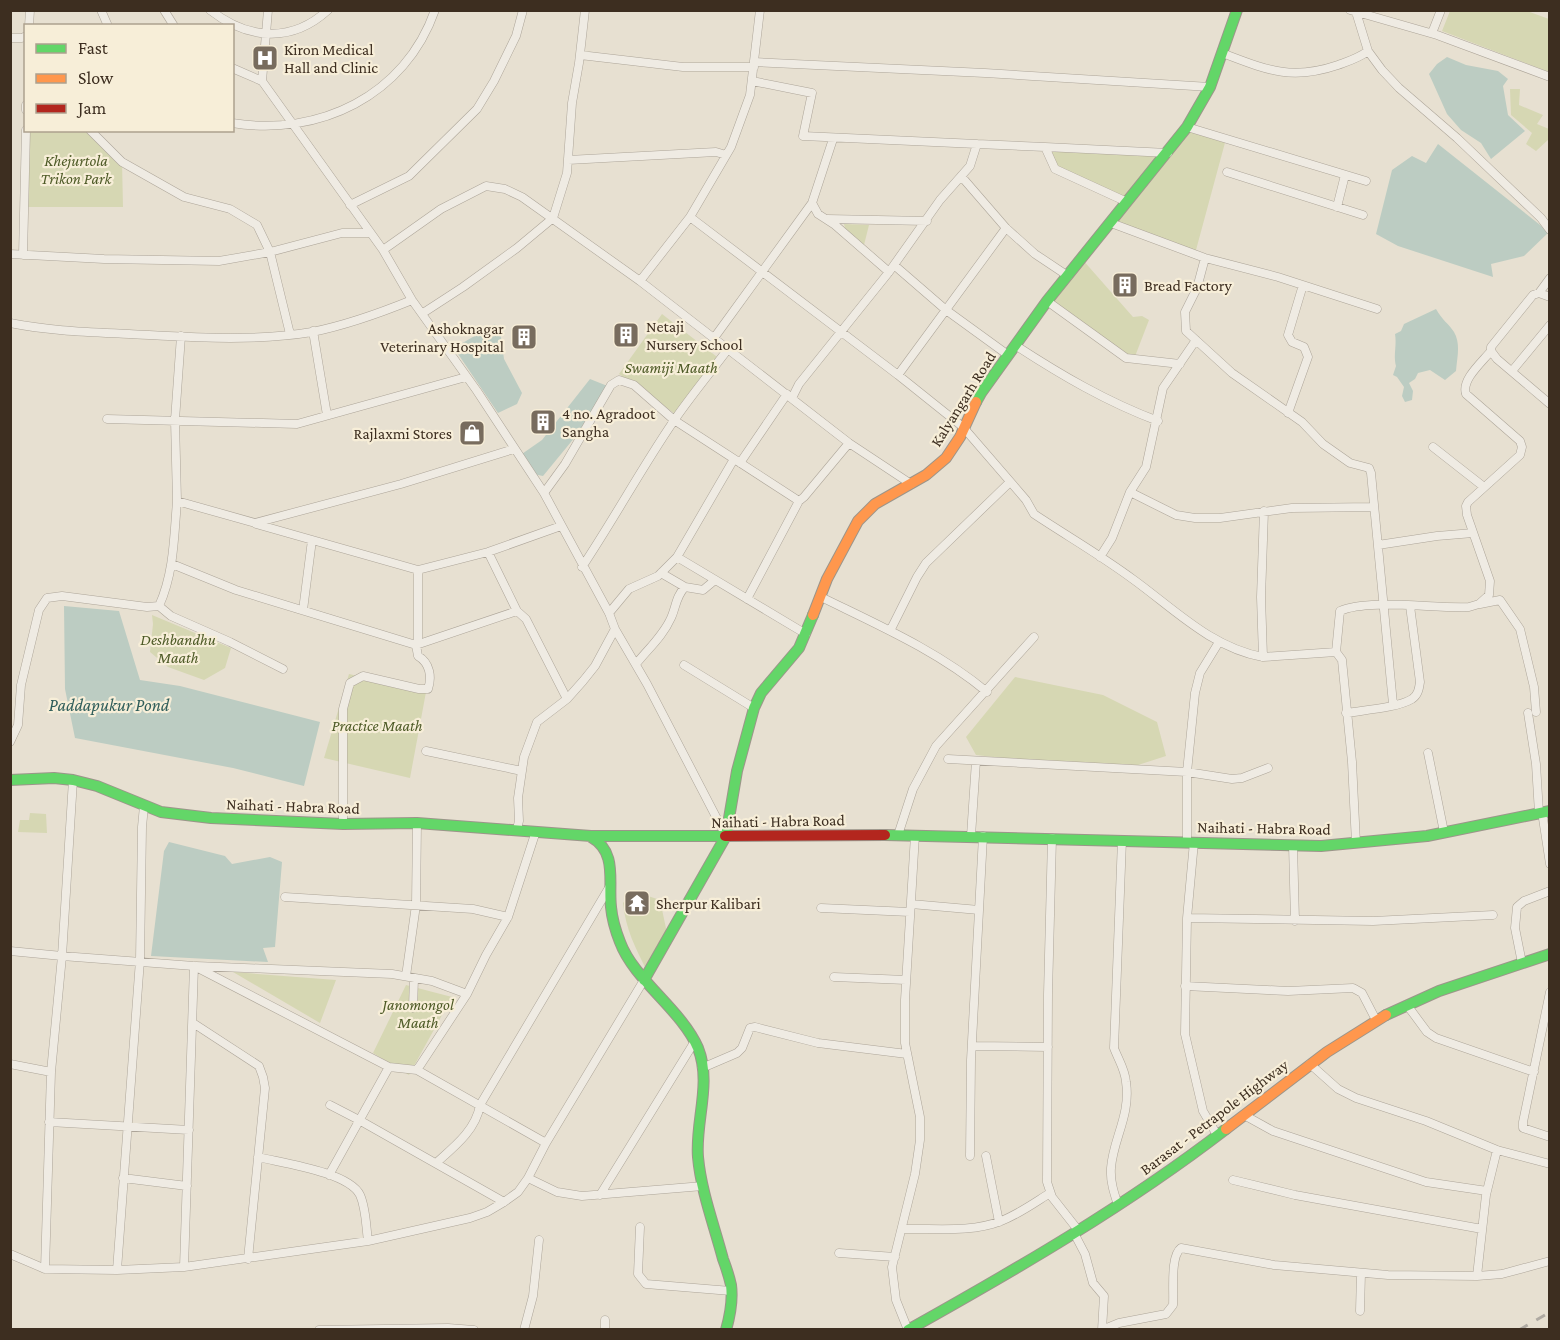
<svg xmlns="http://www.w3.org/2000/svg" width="1560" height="1340" font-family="'Crimson Pro',serif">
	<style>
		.green { fill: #d6d7b3 }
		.water { fill: #bcccc2 }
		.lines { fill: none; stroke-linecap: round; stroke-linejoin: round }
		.street-casing { stroke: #ada599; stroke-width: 9 }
		.fast-casing { stroke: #9c958a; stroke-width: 12 }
		.slow-casing { stroke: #9c958a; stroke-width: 12 }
		.jam-casing { stroke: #9c958a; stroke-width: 12 }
		.street { stroke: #efebe3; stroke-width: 8 }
		.fast { stroke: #63d668; stroke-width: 10 }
		.slow { stroke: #ff974d; stroke-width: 10 }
		.jam { stroke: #b3261e; stroke-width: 10 }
		.rail { stroke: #afaaa2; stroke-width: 3; stroke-dasharray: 10 10; stroke-linecap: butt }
		.labels { text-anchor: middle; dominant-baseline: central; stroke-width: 4.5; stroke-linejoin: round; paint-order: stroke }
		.poi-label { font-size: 16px; fill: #3d2e20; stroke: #f7eed8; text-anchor: start }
		.park-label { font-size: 16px; font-style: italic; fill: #4d5a26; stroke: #f7eed8 }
		.street-label { font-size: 16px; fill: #3d2e20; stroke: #f7eed8 }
		.water-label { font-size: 18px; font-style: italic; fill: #2f5d5a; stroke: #f7eed8 }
	</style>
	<rect width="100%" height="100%" fill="#e7e0d1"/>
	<!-- green -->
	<path class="green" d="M1450 11H1527L1549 19V72L1442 31Z
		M1510 89H1520L1519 105 1543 115 1537 124 1549 129V139L1536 151 1526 144 1532 133 1511 115Z
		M1187 127 1226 139 1196 250 1161 241 1111 223 1130 199 1057 168 1048 151 1165 156Z
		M29 131H93L122 162 123 207H28Z
		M844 224 869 225 864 245 846 232Z
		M1082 259 1133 317 1142 316 1149 320 1134 359 1074 324 1047 301Z
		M662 314 721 360 681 418 619 374Z
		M152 615 231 648 225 668 204 680 168 667 150 652 153 624Z
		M349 674 426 692 410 778 324 758Z
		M1015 677 1103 695 1157 722 1166 756 1138 765 1039 762 976 755 966 737Z
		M30 813 46 814 47 833 18 832 20 820H29Z
		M633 891 660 900 667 933 647 971C635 947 626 930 623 903Z
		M233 972 336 980 320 1023Z
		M406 985 452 997 409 1075 373 1053Z"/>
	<!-- water -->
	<path class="water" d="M1447 57 1466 65 1498 71 1508 79 1503 86 1508 115 1525 131 1491 159 1481 143 1461 130 1447 114 1429 74 1437 64Z
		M1438 144 1549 232 1524 256 1491 264 1493 277 1398 246 1376 234 1392 170 1412 156 1426 163Z
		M1436 309C1442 320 1449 324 1454 332 1461 344 1457 358 1456 371L1445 380 1430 370 1418 373 1415 379 1409 383 1413 391 1412 400 1405 402 1402 396 1404 387 1397 377 1393 375 1396 366C1393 355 1397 346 1395 334L1401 331 1404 324Z
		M495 324 501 337 504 359 522 393 517 404 498 413 454 348Z
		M590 379 610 387 580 431 543 476 528 473 519 456 542 440Z
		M64 606 119 611 140 680 180 686 320 722 304 786 233 768 75 738 65 689Z
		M169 842 225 856 232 864 270 857 282 862 275 947 263 948 268 962 151 956 164 851Z"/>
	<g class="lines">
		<defs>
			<path id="street" d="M101 10 108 26
				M164 10 174 26
				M210 10C247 39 291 44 328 10
				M760 10 750 95 731 147 690 217 640 281 849 443 911 484
				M1350 10 1437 35 1550 77
				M1356 12 1368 51 1382 70 1399 88 1457 138 1541 218 1550 230
				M29 26 30 10
				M1432 33 1441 10
				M10 38H22L26 36
				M1222 53C1267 70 1291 81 1338 65 1349 61 1359 58 1368 51
				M580 55 683 67H754
				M754 62 985 73 1210 87
				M232 68 262 81 383 250 412 300 477 391 544 493 609 613 615 629 647 684 726 836
				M262 81 268 10
				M752 81 812 93 803 136 977 144
				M26 105V110
				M232 123C319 137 405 96 435 10
				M1187 127 1366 181
				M833 139 812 203 818 214 835 225 889 272
				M568 160 716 152 726 155
				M1227 172 1363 215
				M961 176 1006 228 1035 254 1068 276
				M1127 202 1055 169 1045 147 1168 153
				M350 205 409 176 477 109 494 81 516 36 523 10
				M1337 207 1345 175
				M690 217 898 375 963 427 1026 500 1034 514C1067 536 1102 556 1134 580 1174 609 1212 648 1263 657L1336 652 1342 660 1352 762 1356 843
				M827 219 927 221
				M1111 223 1205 258 1278 277 1377 309
				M383 250 441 209 486 186 505 189 522 197 640 281
				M10 254 104 259 219 261 270 252 257 225 230 209 184 197 122 162 90 130
				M23 255 26 130
				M1205 258 1197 288 1185 312 1186 331 1232 373 1302 422 1323 444 1350 463 1369 468 1371 473 1393 704
				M894 265 946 310 1008 355
				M1539 293 1550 278
				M1550 297 1539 293 1533 295 1491 347V351L1497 359 1550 404
				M1047 301 1126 358 1180 364
				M423 313 463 287 517 248 553 218 567 173 572 103 579 63 585 10
				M10 323C50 331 89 332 129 334 189 337 252 342 312 332 347 325 380 313 412 300
				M313 331 327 415
				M290 334 270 252 342 233H370
				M181 336 175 420 177 501 255 523 401 484 514 449
				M714 338 812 203
				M1015 345C1061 375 1107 402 1158 421
				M1512 371 1550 325
				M898 375 1006 228
				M792 398 799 384 889 272 940 200 970 166 977 144 1045 147
				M1288 413 1308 357 1304 347 1292 342 1288 335 1303 285
				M107 419 297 424 466 377
				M1433 447 1484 487
				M740 463 787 394
				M1130 492 1176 515 1195 518H1220L1292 508 1374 507
				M544 493 565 464 611 385 619 380 634 385 674 420 799 501 804 497 849 443
				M256 524 418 570 488 552 561 526
				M1378 545 1437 536 1473 533
				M488 552 517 611 526 619 567 699
				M677 557 734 459
				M1100 557 1112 538 1130 492 1146 467 1163 388 1196 340
				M172 564 236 590 416 645 418 639V570
				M582 567C614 519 641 469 673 422 690 397 710 373 728 349
				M661 573 685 587
				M821 597C878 625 938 651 987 692
				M747 599 799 501
				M1480 604 1500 600 1520 629 1534 687 1536 712
				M159 606 171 616 230 642 283 669
				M303 610 312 540
				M609 613 629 589 658 576 677 557 806 634
				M890 631 917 577 926 563 1010 482
				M1336 652 1340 611C1368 598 1436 609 1469 607L1479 604 1489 595 1490 581 1467 515 1466 506 1468 502 1520 455 1522 447 1520 441 1466 394C1461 380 1482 362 1491 351
				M1263 657 1261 597 1264 511
				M636 664C648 649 663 636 671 618 676 607 676 596 685 587L703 590 715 580
				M684 665 754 708
				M1346 713C1364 710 1397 708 1412 699 1418 695 1419 689 1420 682L1410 606
				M1528 713 1536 764 1539 813
				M10 742 18 725 21 685 39 610 47 598 62 596 147 607 159 606C174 573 174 537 177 501
				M426 751 522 771
				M1428 753 1444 832
				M948 759 1187 772 1232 779 1242 778 1268 768
				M1542 812 1550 864
				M343 824V709L350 683 363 676 419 689H428C432 677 430 663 418 656L416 645 517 611
				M517 829 519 821 518 798 524 757 537 722 567 699 583 681 595 666 615 629
				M898 835 913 789 936 746 1034 637
				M971 836 976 761
				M1052 838 1048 994 1047 1182 1052 1197 1078 1230
				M1187 842V772L1195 693 1200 673 1219 642
				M1194 842 1187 918 1185 1034 1203 1111 1217 1135
				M1293 845 1295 921
				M285 897 473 909 508 917
				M911 904 979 910
				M821 908 910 912
				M1187 918 1373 921 1493 915
				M10 951 62 956 73 780
				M62 956 194 966 184 1267 117 1270 45 1269 51 1072Z
				M1522 963 1515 928 1517 907 1524 901 1550 891
				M194 966 389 1067 417 1070 546 1143
				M196 966 392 974 432 981 467 994
				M406 976 416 905 417 823
				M834 977 906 980
				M1185 986 1288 991 1353 988 1362 993 1376 1020
				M1550 992 1523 1122V1128L1550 1137
				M1407 1005 1427 1032 1436 1038 1534 1072
				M413 1008 414 978
				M193 1023 259 1066 263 1077 265 1088 248 1259
				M972 1046 1048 1047
				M10 1064 51 1072
				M1310 1064 1338 1089 1356 1098 1426 1121 1497 1150 1550 1164
				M702 1068 737 1053 742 1048 750 1028 755 1027 818 1043 907 1054
				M417 1070 467 994 486 955 508 917 536 831
				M330 1105 359 1120 504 1202
				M1244 1115 1273 1131 1426 1182 1487 1191
				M49 1122 189 1130
				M970 1156 971 1060 983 836
				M986 1156 999 1222
				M258 1157C282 1163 349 1172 360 1195 366 1208 366 1226 368 1241
				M436 1163C454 1147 476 1130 480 1105L610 886
				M329 1175 389 1067
				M123 1178 187 1186
				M528 1178 557 1192 582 1196 703 1186
				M1233 1180 1295 1195 1482 1229
				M600 1195 695 1041
				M1118 1205C1114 1193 1110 1181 1111 1168 1113 1139 1131 1115 1126 1082 1125 1069 1118 1059 1114 1048L1122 840
				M640 1227 638 1274 646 1284 731 1291
				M902 1229C934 1228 971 1233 1001 1221 1019 1214 1034 1203 1050 1193
				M1074 1233 1085 1254 1093 1283 1104 1296 1102 1330
				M839 1253 895 1257
				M10 1254 45 1269
				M184 1267 368 1241 470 1218 487 1212 504 1202 518 1192 528 1178 546 1143 644 980
				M117 1270 140 960 142 827 144 806
				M1477 1276 1486 1195 1497 1150
				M1360 1311 1361 1273
				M319 1330 448 1328 474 1330
				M524 1330 533 1296 539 1240
				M605 1330V1320
				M908 1330 896 1300 892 1267 915 1174 920 1140V1117L905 1043V1000L915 835
				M1102 1330 1119 1323 1166 1314 1173 1305C1174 1291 1170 1256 1181 1248L1274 1265 1388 1275 1477 1276 1502 1274 1550 1261"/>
			<path id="fast" d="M976 402 981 393 1047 301 1187 127 1210 87 1237 10
				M10 780 54 778 73 780 97 786 161 812 211 818 343 824 417 823 591 836H725
				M885 835 1321 846 1427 836 1550 811
				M591 837C618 852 608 882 611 907 612 918 616 932 620 942 634 980 681 1009 698 1048 712 1083 695 1122 698 1157 701 1191 714 1225 723 1259 726 1267 729 1276 731 1285 733 1300 730 1316 726 1330
				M644 980 726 836 737 771 754 708 761 693 799 648 813 615
				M1386 1015 1439 991 1550 954
				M908 1330C1017 1269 1126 1206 1226 1129"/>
			<path id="slow" d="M813 615 827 579 858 521 875 504 926 475 946 458 960 437 976 402
				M1226 1129 1327 1052 1386 1015"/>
			<path id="jam" d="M725 836 885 835"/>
		</defs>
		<!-- street casing -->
		<use href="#street" class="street-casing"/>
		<!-- fast casing -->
		<use href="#fast" class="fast-casing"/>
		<!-- slow casing -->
		<use href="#slow" class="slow-casing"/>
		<!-- jam casing -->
		<use href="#jam" class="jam-casing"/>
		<!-- street -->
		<use href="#street" class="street"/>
		<!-- fast -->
		<use href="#fast" class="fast"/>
		<!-- slow -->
		<use href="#slow" class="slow"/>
		<!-- jam -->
		<use href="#jam" class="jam"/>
		<!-- rail -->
		<path class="rail" d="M1519 1330 1550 1312"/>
	</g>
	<!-- icons -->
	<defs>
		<symbol id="hospital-square" viewBox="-11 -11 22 22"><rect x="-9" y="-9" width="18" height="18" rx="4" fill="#786c5e" stroke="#f7eed8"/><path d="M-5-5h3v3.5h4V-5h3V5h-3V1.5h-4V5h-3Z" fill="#fff"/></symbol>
		<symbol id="building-square" viewBox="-11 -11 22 22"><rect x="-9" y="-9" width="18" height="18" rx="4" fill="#786c5e" stroke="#f7eed8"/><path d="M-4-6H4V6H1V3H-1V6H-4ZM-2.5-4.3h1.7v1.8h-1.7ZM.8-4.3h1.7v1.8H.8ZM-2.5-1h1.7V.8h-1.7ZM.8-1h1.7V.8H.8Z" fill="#fff"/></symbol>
		<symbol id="shop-square" viewBox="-11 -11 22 22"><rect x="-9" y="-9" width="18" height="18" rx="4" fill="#786c5e" stroke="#f7eed8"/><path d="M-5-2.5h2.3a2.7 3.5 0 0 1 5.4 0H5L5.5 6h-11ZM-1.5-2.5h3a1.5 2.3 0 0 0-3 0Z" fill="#fff"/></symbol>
		<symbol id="temple-square" viewBox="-11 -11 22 22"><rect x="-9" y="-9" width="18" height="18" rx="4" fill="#786c5e" stroke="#f7eed8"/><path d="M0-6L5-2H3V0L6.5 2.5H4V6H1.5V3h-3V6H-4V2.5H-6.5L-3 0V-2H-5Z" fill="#fff"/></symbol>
	</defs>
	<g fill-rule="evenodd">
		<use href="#hospital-square" x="250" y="43" width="30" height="30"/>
		<use href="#building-square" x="1110" y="270" width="30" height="30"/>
		<use href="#building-square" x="611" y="320" width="30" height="30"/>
		<use href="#building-square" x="509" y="322" width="30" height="30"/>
		<use href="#building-square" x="528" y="407" width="30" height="30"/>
		<use href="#shop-square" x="457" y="418" width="30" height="30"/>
		<use href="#temple-square" x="622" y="888" width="30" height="30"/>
	</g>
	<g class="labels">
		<!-- poi labels -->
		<g class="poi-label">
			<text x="284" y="49">Kiron Medical<tspan x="284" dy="18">Hall and Clinic</tspan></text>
			<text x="1144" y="285">Bread Factory</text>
			<text x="646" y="326">Netaji<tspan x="646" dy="18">Nursery School</tspan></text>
			<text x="504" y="328" text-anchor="end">Ashoknagar<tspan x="504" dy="18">Veterinary Hospital</tspan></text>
			<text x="562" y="413">4 no. Agradoot<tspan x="562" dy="18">Sangha</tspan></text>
			<text x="452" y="433" text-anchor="end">Rajlaxmi Stores</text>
			<text x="656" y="903">Sherpur Kalibari</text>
		</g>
		<!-- park labels -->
		<g class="park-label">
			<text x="76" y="160">Khejurtola<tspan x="76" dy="18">Trikon Park</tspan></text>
			<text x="671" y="367">Swamiji Maath</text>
			<text x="178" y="639">Deshbandhu<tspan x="178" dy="18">Maath</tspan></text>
			<text x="377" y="725">Practice Maath</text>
			<text x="418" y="1004">Janomongol<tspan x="418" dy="18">Maath</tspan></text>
		</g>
		<!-- street labels -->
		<g class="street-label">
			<text transform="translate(963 399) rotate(-58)">Kalyangarh Road</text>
			<text transform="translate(293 806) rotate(2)">Naihati - Habra Road</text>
			<text transform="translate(778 821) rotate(-1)">Naihati - Habra Road</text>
			<text transform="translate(1264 828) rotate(1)">Naihati - Habra Road</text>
			<text transform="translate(1214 1117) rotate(-37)">Barasat - Petrapole Highway</text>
		</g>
		<!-- water labels -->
		<g class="water-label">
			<text x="109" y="705">Paddapukur Pond</text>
		</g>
	</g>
	<!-- border -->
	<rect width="1560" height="1340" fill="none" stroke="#3d2e20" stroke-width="24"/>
	<!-- legend -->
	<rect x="24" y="24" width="210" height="108" fill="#f7eed8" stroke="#ada18e" stroke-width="1.5"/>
	<rect x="36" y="44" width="30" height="9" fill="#63d668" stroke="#ada18e" stroke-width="1.5"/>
	<text x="78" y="54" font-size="18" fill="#3d2e20">Fast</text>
	<rect x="36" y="74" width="30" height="9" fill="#ff974d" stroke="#ada18e" stroke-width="1.5"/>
	<text x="78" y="84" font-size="18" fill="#3d2e20">Slow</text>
	<rect x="36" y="104" width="30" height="9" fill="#b3261e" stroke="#ada18e" stroke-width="1.5"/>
	<text x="78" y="114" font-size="18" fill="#3d2e20">Jam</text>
</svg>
